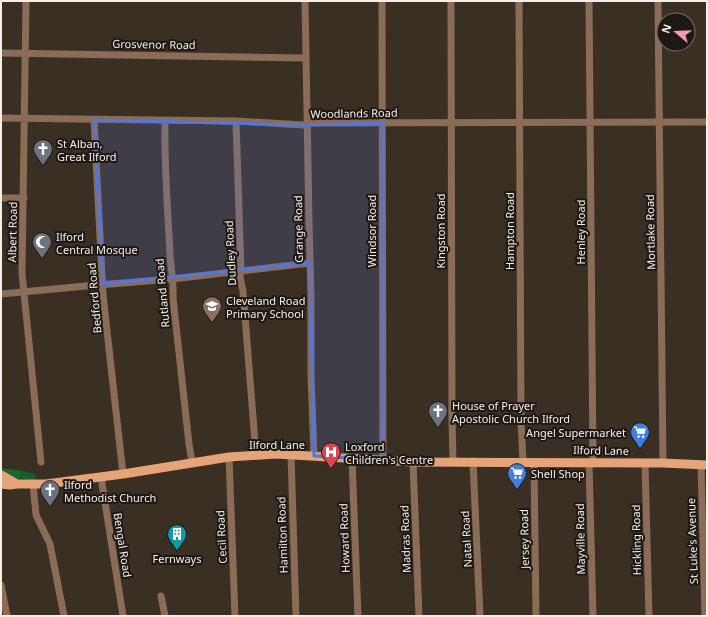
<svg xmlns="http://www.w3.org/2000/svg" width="708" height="617" font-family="'Noto Sans',sans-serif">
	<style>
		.green { fill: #185f30 }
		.forest { fill: #156833 }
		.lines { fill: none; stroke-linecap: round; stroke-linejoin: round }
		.minor { stroke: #8b6c56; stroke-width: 7 }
		.major { stroke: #e5a478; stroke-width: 9 }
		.marked { fill: #5376dc; fill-opacity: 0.2; stroke: #5376dc; stroke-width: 3; stroke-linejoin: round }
		.labels { text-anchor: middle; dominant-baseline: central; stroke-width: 4; stroke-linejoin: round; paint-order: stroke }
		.street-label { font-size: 11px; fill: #f6efe8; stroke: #1d1813 }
		.poi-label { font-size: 11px; fill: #f6efe8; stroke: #1d1813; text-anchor: start }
	</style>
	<rect width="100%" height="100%" fill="#392f23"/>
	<!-- green -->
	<path class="green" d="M22 471 35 474 36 480 20 479Z"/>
	<!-- forest -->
	<path class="forest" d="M1 468 22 471 20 479 10 476 1 471Z"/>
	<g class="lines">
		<!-- minor -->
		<path class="minor" d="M26 1 22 273 41 462
			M305 1 309 221 311 296V375L314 456
			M382 1 383 460
			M451 1 452 420 453 461
			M519 1 521 422 523 461
			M589 1 593 462
			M658 1 663 463
			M1 53 306 58
			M1 118 236 121 304 125 308 123 707 122
			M94 120 103 295 123 474
			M165 121C164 166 168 211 170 255 171 269 174 284 173 298L189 444 192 462
			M236 121 241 271 240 277 243 291 256 455
			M1 198H24
			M1 294 86 286 172 279 310 263
			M291 454 296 616
			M229 457 235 616
			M352 459 358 616
			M473 461 480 616
			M413 462 419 616
			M534 462 536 616
			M589 462 593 616
			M645 463 649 616
			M701 465 705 616
			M101 477 123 616
			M33 484 36 515 50 544 64 616
			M1 585 7 616
			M161 596 165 616"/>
		<!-- major -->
		<path class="major" d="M1 475 17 484
			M1 484 10 485 17 484H46L123 474 229 457 276 454 413 462 663 463 707 465"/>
	</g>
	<!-- marked area -->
	<path class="marked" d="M94 120 304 125 383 123V460L314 456 310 263 103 284Z"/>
	<!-- icons -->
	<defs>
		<symbol id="church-pin" viewBox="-11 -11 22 30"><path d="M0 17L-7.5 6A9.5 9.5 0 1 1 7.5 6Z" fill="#6b7280" stroke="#1d1813"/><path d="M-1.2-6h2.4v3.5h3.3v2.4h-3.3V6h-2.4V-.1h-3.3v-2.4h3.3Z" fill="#fff"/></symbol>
		<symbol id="mosque-pin" viewBox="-11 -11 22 30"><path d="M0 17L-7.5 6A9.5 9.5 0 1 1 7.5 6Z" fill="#6b7280" stroke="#1d1813"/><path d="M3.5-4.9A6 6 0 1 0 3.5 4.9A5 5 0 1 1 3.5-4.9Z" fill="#fff"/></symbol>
		<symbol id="school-pin" viewBox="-11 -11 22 30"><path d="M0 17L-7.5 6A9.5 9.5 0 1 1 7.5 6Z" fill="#8d6e63" stroke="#1d1813"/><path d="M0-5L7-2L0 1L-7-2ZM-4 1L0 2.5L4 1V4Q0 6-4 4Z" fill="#fff"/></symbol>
		<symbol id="supermarket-pin" viewBox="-11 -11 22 30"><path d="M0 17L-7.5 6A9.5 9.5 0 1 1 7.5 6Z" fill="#3f7fe0" stroke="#1d1813"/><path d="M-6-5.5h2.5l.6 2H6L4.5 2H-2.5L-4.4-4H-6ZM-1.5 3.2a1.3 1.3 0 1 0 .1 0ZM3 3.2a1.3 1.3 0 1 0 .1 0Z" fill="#fff"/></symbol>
		<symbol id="hospital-pin" viewBox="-11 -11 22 30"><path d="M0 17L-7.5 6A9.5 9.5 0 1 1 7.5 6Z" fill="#e0444e" stroke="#1d1813"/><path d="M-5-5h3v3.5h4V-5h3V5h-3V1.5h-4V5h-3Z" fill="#fff"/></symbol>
		<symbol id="building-pin" viewBox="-11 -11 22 30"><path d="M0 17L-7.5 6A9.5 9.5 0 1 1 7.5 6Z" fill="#0f9aa8" stroke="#1d1813"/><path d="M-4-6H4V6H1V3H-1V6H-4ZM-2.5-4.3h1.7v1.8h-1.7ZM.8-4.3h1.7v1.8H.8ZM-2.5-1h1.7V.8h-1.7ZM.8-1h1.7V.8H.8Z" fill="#fff"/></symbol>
	</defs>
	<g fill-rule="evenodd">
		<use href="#church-pin" x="32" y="138" width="22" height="30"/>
		<use href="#mosque-pin" x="31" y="231" width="22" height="30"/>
		<use href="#school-pin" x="201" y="295" width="22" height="30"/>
		<use href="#church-pin" x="427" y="400" width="22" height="30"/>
		<use href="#supermarket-pin" x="629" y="421" width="22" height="30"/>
		<use href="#hospital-pin" x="320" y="441" width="22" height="30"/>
		<use href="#supermarket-pin" x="506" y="462" width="22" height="30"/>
		<use href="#church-pin" x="39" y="479" width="22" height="30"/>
		<use href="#building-pin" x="166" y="523" width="22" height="30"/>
	</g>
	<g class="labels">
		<!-- street labels -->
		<g class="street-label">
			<text transform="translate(154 44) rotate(1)">Grosvenor Road</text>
			<text transform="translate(354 113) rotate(-1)">Woodlands Road</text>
			<text transform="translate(298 229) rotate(-91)">Grange Road</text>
			<text transform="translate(371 231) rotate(-90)">Windsor Road</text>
			<text transform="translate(440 231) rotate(-90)">Kingston Road</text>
			<text transform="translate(509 231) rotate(-90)">Hampton Road</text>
			<text transform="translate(12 232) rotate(-89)">Albert Road</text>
			<text transform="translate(580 232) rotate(-90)">Henley Road</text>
			<text transform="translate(650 232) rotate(-91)">Mortlake Road</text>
			<text transform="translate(230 253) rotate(-93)">Dudley Road</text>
			<text transform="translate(162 293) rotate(-95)">Rutland Road</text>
			<text transform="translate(94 298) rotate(-95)">Bedford Road</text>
			<text x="277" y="444">Ilford Lane</text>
			<text transform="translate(601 450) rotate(1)">Ilford Lane</text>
			<text transform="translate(282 535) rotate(-92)">Hamilton Road</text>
			<text transform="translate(221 537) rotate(-93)">Cecil Road</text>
			<text transform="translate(344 538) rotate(-92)">Howard Road</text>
			<text transform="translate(405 539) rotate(-92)">Madras Road</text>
			<text transform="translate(466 539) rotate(-93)">Natal Road</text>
			<text transform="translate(524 539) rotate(-91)">Jersey Road</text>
			<text transform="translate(580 539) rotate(-91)">Mayville Road</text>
			<text transform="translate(636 540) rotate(-91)">Hickling Road</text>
			<text transform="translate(692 541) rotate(-92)">St Luke's Avenue</text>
			<text transform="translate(123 545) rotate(81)">Bengal Road</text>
		</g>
		<!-- poi labels -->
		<g class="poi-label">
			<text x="57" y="143">St Alban,<tspan x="57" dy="13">Great Ilford</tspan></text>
			<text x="56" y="236">Ilford<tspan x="56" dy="13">Central Mosque</tspan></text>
			<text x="226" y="300">Cleveland Road<tspan x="226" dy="13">Primary School</tspan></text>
			<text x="452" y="405">House of Prayer<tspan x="452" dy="13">Apostolic Church Ilford</tspan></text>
			<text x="626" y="432" text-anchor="end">Angel Supermarket</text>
			<text x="345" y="446">Loxford<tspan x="345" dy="13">Children's Centre</tspan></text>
			<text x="531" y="473">Shell Shop</text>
			<text x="64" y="484">Ilford<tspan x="64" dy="13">Methodist Church</tspan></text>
			<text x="177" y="558" text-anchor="middle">Fernways</text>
		</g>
	</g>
	<!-- border -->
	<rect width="708" height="617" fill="none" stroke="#f6efe8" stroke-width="4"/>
	<!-- north arrow -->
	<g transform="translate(676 32) rotate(289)"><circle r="19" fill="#1d1813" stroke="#746e68"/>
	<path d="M0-3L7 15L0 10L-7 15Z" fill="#f09ab7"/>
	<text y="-6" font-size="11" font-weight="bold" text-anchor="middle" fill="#f6efe8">N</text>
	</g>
</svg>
